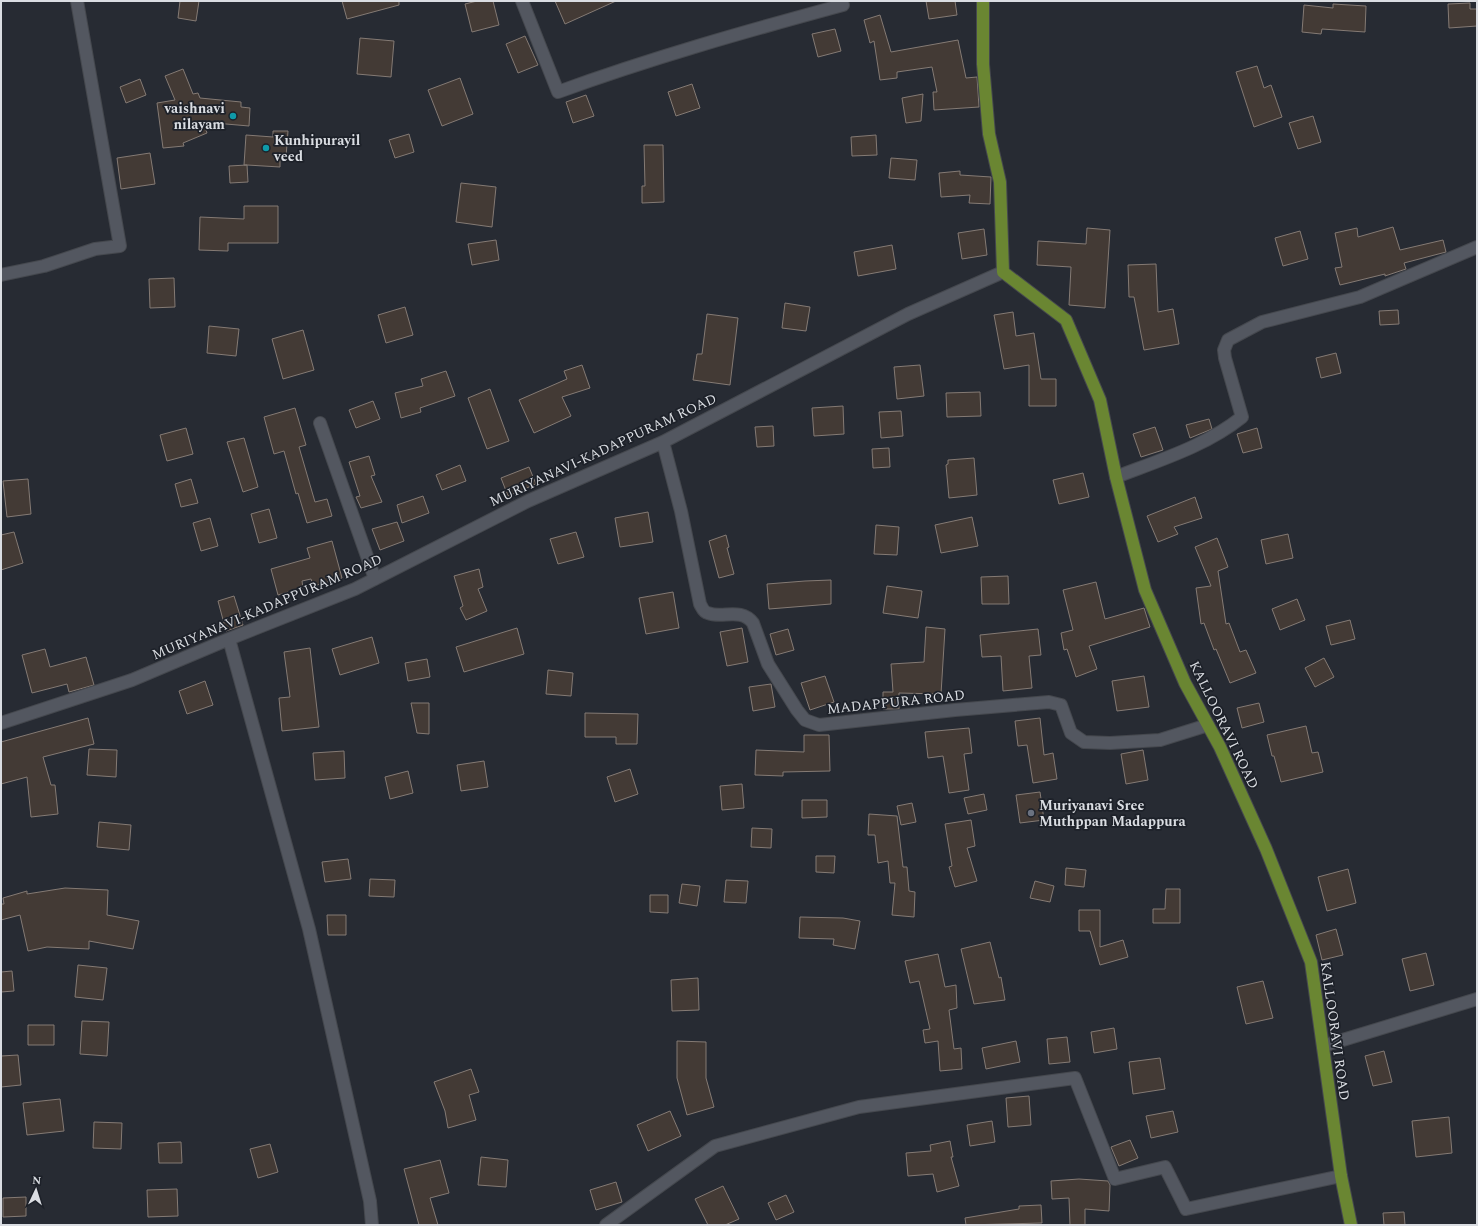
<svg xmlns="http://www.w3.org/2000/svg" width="1478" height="1226" font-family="Spectral,serif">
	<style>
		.building { fill: #433a35; stroke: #847a74 }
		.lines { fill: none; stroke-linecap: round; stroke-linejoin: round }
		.minor-casing { stroke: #45484e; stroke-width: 14 }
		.major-casing { stroke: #45484e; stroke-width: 14 }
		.minor { stroke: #535760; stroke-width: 12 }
		.major { stroke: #6a8632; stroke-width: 12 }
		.culture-dot { fill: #0f9aa8; stroke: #1d2129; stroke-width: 1.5 }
		.worship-dot { fill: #6b7280; stroke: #1d2129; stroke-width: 1.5 }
		.labels { text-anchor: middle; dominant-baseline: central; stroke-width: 3.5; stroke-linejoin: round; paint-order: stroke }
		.poi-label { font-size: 14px; font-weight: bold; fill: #dadde2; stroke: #1d2129; text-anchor: start }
		.street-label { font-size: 14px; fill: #dadde2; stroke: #1d2129 }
	</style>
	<rect width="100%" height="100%" fill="#272b33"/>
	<!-- building -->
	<path class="building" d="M180 1H199L196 21 178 18Z
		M342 1H399V5L347 19Z
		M477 1H493L499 25 472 32 465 4Z
		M555 1H616L565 24Z
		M926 1H955L957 15 929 19Z
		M1470 3V9H1477V26L1449 28 1448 4Z
		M1333 4 1366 6 1365 32 1322 29 1321 34 1302 32 1304 5 1333 8Z
		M880 15 891 52 958 40 966 78 977 77 979 107 934 110 933 92H937L932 67 897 72V78L880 80 874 41 870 43 864 20Z
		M835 29 841 51 818 57 812 34Z
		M525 36 538 65 518 73 506 44Z
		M360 38 394 41 391 77 357 74Z
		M1257 66 1264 88 1271 85 1282 117 1254 127 1236 72Z
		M183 69 193 94 198 93 200 98 241 102V107L250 108 249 126 203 122 207 133 183 143 184 146 163 148 157 103 175 100 165 76Z
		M460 78 473 114 442 126 428 90Z
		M140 79 146 95 126 103 120 87Z
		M692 84 700 108 676 116 668 92Z
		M923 94 921 121 906 123 902 98Z
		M586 95 594 116 573 123 566 102Z
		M1313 116 1321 142 1298 149 1289 123Z
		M273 131H288L286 157 280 156V167L247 165 248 182 230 183 229 166 247 165H244L246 135 273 137Z
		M409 134 414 152 395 158 389 140Z
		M876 135 877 155 852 156 851 137Z
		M644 145H663L664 202 642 203V186H645Z
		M150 153 155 184 121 189 117 158Z
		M891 158 917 160 915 180 889 178Z
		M960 171V175L991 177 990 204 969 203 970 195 941 197 939 173Z
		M461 183 496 187 492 227 456 222Z
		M244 206H278V243H228V251L199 250 200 217 244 219Z
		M1393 227 1400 250 1443 240 1446 252 1404 263 1406 269 1385 276V274L1340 285 1335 268 1342 267 1335 233 1357 228 1358 237Z
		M1087 228 1110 230 1105 308 1069 305 1071 267 1037 265 1038 241 1086 244Z
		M984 229 987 255 962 259 958 233Z
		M1300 231 1308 259 1283 266 1275 238Z
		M496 240 499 260 472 265 468 244Z
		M892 245 896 269 858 276 854 252Z
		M1156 264 1158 312 1173 309 1179 344 1144 350 1134 297H1129L1128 265Z
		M174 278 175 307 150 308 149 279Z
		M785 303 810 307 806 331 782 328Z
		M405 307 413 335 386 343 378 315Z
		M1398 310 1399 324 1380 325 1379 311Z
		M1013 312 1016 336 1034 333 1041 379H1056V406H1029V365L1004 369 994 315Z
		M707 314 738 318 730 385 693 380 697 354H702Z
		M209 326 239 329 236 356 207 353Z
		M303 330 314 370 283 379 272 339Z
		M1336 353 1341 373 1321 378 1316 358Z
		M582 365 590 388 562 397 571 416 534 433 519 400 567 379 564 371Z
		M920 365 924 396 897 399 894 367Z
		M446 371 455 396 420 408 421 412 401 418 395 393 423 386 421 379Z
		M490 389 509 441 487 449 468 398Z
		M980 392 981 416 947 417 946 393Z
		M373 401 380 419 356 428 349 410Z
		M843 406 844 434 814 436 812 408Z
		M295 408 306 445 299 447 315 502 327 499 332 516 307 523 298 493 296 494 284 451 274 454 264 417Z
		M901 411 903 436 881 438 879 412Z
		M1209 419 1212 429 1190 438 1186 425Z
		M773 426 774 446 757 447 755 427Z
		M1155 427 1163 450 1141 457 1133 434Z
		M186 428 193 454 167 461 160 435Z
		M1257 428 1262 448 1243 453 1237 434Z
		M244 438 258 487 243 492 227 442Z
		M889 448 890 467 873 468 872 449Z
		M369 456 375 475 371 476 382 502 361 508 356 497 360 496 349 462Z
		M974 458 977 495 949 498 946 465 948 464V460Z
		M460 465 466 481 442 490 436 475Z
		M529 467 536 484 508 496 501 478Z
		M1083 473 1089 497 1059 504 1053 480Z
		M28 479 31 514 7 517 3 481Z
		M191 479 198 503 181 507 175 484Z
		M423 496 429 513 402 523 397 505Z
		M1195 497 1202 518 1174 527 1178 534 1158 542 1147 516Z
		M269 509 277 538 259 543 251 514Z
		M648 512 653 542 620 547 615 518Z
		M972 517 978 546 941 553 935 525Z
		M210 518 218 546 201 551 193 523Z
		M397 522 404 541 380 550 372 529Z
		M876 525 899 527 897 555 874 554Z
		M14 532 23 563 1 570V535Z
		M576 532 584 557 558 564 550 539Z
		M1288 534 1293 558 1266 564 1261 540Z
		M726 535 729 547 727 548 734 574 719 578 709 541Z
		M1217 538 1228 567 1218 571 1226 624 1229 623 1240 652 1246 650 1256 673 1230 683 1216 649 1214 650 1204 623 1201 624 1196 588 1211 586 1195 547Z
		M332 541 342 578 317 585H313L311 579 302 581 303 588 278 595 271 569 310 558 307 548Z
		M479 569 483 587 478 589 487 611 466 620 460 608 463 606 454 576Z
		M1008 576 1009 604H982L981 577Z
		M831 580V604L769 609 767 584 805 581Z
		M1096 582 1105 619 1144 608 1150 627 1089 646 1097 669 1076 677 1067 649 1064 650 1061 633 1073 630 1063 590Z
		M887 586 922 591 918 618 883 613Z
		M673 592 679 628 646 634 639 598Z
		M234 596 243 625 226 631 218 601Z
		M1297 599 1305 620 1280 630 1272 609Z
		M1350 620 1355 639 1331 645 1326 626Z
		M926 627 945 629 941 694 899 693V709H883V692H893L891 664 924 662Z
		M517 628 524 654 464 672 456 647Z
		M742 628 748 662 727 666 720 632Z
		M788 629 794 650 776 655 770 634Z
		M1038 629 1041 655 1029 656 1032 688 1003 691 1001 656 982 657 980 635Z
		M372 637 379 663 340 675 332 649Z
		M310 648 319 727 282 731 279 698 290 697 284 652Z
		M45 649 50 667 86 657 94 685 69 692 67 684 32 693 22 655Z
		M1324 658 1334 677 1315 687 1305 668Z
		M427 659 430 677 408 681 405 663Z
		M548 670 573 673 571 696 546 694Z
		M825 676 834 702 810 710 801 683Z
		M1144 676 1149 707 1117 711 1112 681Z
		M205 681 213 705 187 714 179 691Z
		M771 684 775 707 753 711 749 687Z
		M411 703H429V734L417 733Z
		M1259 703 1264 722 1242 728 1237 708Z
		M585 713 638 714 637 744H616V737H585Z
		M88 718 94 744 43 757 51 785H55L58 814 31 817 27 777 1 784V742Z
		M1040 718 1044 755 1053 753 1057 779 1033 783 1027 745 1018 746 1015 721Z
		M1306 726 1312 753 1318 752 1323 772 1281 782 1274 756H1272L1267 735Z
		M969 728 972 753 964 754 969 790 949 793 943 756 928 758 925 732Z
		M804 735H829L830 771 783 772V776L755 775 756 750 804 752Z
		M89 749 117 750 116 777 87 775Z
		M1143 750 1148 780 1126 784 1121 754Z
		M344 751 345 778 315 780 313 753Z
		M484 761 488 787 461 791 457 765Z
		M630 769 638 794 615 802 607 777Z
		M408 771 413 793 390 799 385 777Z
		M742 784 744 808 722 810 720 786Z
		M1040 792 1044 820 1020 823 1016 795Z
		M984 794 987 810 968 814 964 798Z
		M802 800H827V817L802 818Z
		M912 803 916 822 901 825 897 806Z
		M869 814 897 816 903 867H907L909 891 915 892 914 917 892 915 895 883H890L888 861 878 863 875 835H868Z
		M971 820 975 846 967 848 977 881 955 887 949 867 952 866 945 824Z
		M99 822 131 825 129 850 97 847Z
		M752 828 772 829 771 848 751 847Z
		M816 856H835L834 873 816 872Z
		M348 859 351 879 325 882 322 862Z
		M1066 868 1086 870 1084 887 1065 885Z
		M1348 869 1356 903 1327 911 1318 877Z
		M370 879 395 880 394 897 369 896Z
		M726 880 748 881 746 903 724 902Z
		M1035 881 1054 886 1050 902 1030 898Z
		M682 884 700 886 697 906 679 903Z
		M65 888 108 890 107 915 139 921 133 949 89 941V949L47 947 28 951 20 915 1 920V904H4L3 898 27 891V894Z
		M1166 889H1180V923H1153V909H1165Z
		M650 895H668V913L650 912Z
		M1079 910H1100V947L1123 940 1128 957 1100 965 1090 931H1079Z
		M327 915H346V935H328Z
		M800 917 843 918 860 921 855 949 833 945 834 939 799 938Z
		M1336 929 1343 955 1322 960 1316 935Z
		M990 942 999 978 1001 977 1005 1000 974 1004 961 949Z
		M1426 953 1434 985 1410 991 1402 959Z
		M938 954 945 987 956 985 957 1008 949 1010 954 1049 961 1048 962 1069 940 1071 938 1041 925 1043 923 1030 930 1029 919 981 910 983 905 961Z
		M78 965 107 968 103 1000 75 997Z
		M12 971 14 991 1 992V972Z
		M698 978 699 1010 672 1011 671 980Z
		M1263 981 1273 1018 1246 1024 1237 987Z
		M82 1021 109 1022 107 1056 80 1054Z
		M28 1025H54V1045H28Z
		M1114 1028 1117 1049 1094 1053 1091 1032Z
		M1067 1037 1070 1062 1049 1064 1047 1039Z
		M677 1041 706 1042V1078L714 1107 687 1115 677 1078Z
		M1016 1041 1020 1062 986 1069 982 1048Z
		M1384 1051 1392 1082 1373 1086 1365 1056Z
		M18 1055 21 1085 1 1087V1056Z
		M1160 1058 1165 1089 1133 1094 1129 1062Z
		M471 1069 479 1092 469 1095 476 1120 448 1128 445 1111 434 1082Z
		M1029 1096 1031 1125 1008 1127 1006 1098Z
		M60 1099 64 1131 27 1135 23 1103Z
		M670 1111 681 1136 648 1151 637 1125Z
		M1173 1111 1178 1132 1151 1138 1146 1116Z
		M1449 1117 1452 1153 1416 1157 1412 1121Z
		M992 1121 995 1142 970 1146 967 1125Z
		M94 1122 122 1123 121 1149 93 1148Z
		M1130 1140 1138 1158 1119 1166 1111 1147Z
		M950 1141 953 1157H951L959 1186 937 1192 933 1174 908 1176 906 1153 931 1151 930 1145Z
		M181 1142 182 1163H159L158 1143Z
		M270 1144 278 1172 258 1178 250 1149Z
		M481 1157 508 1160 506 1187 478 1185Z
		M440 1160 449 1193 430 1198 438 1225H419L404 1169Z
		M1079 1179 1108 1181 1110 1185 1109 1211 1085 1209V1225H1070L1069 1198 1052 1199 1051 1181Z
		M616 1182 622 1202 596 1210 590 1190Z
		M723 1186 739 1219 725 1225H708L695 1199Z
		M177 1189 178 1216 148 1217 147 1190Z
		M786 1195 794 1212 776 1220 768 1203Z
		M26 1197V1216L3 1217V1198Z
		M1041 1205 1042 1223 966 1225 965 1218 1019 1209V1206Z
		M1404 1212 1405 1225H1384L1383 1213Z"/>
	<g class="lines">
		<defs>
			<path id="minor" d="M522 1 558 92C651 58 747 31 843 5
				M1 275 44 266 95 249 120 246 77 1
				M320 423 375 579
				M663 442 681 511 700 604C702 607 703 612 708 613 722 619 741 607 753 623L768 664 797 710 805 720 819 725 955 710 1049 702 1061 705 1071 733 1084 742 1110 743 1160 740 1208 725
				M1116 477C1160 460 1206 446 1242 417L1225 358 1224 350 1228 340 1262 322 1360 297 1477 247
				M229 639 309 929 370 1201 372 1225
				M1 723 132 680 229 639 355 589 528 501 663 442 908 314 1003 272
				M1323 1046 1477 999
				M606 1225 715 1146 859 1107 1075 1078 1115 1179 1165 1167 1186 1209 1341 1176"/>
			<path id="major" d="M983 1V64L989 134 1000 182 1003 272 1066 320 1100 400 1116 477 1145 590 1185 683 1220 747 1266 849 1311 962 1341 1176 1351 1225"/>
		</defs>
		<!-- minor casing -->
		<use href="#minor" class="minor-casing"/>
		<!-- major casing -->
		<use href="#major" class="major-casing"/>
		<!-- minor -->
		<use href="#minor" class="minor"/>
		<!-- major -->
		<use href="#major" class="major"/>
	</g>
	<!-- markers -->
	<g class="culture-dot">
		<circle cx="233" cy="116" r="4"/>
		<circle cx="266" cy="148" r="4"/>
	</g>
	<circle class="worship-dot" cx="1031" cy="813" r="4"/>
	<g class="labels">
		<!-- poi labels -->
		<g class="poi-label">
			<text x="225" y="108" text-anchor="end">vaishnavi<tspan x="225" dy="16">nilayam</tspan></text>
			<text x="274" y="140">Kunhipurayil<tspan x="274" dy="16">veed</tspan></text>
			<text x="1039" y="805">Muriyanavi Sree<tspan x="1039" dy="16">Muthppan Madappura</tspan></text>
		</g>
		<!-- street labels -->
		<g class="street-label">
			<text transform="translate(603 450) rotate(-25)">MURIYANAVI-KADAPPURAM ROAD</text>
			<text transform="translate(267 607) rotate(-23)">MURIYANAVI-KADAPPURAM ROAD</text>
			<text transform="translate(896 702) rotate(-6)">MADAPPURA ROAD</text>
			<text transform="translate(1224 725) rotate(64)">KALLOORAVI ROAD</text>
			<text transform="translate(1335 1031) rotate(82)">KALLOORAVI ROAD</text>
		</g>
	</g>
	<!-- border -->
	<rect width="1478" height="1226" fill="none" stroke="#dadde2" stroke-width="4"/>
	<!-- north arrow -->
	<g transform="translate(36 1190) rotate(4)" stroke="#1d2129" stroke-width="3" paint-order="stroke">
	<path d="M0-3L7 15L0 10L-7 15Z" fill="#dadde2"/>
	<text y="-6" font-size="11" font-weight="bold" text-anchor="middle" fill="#dadde2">N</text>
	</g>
</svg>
